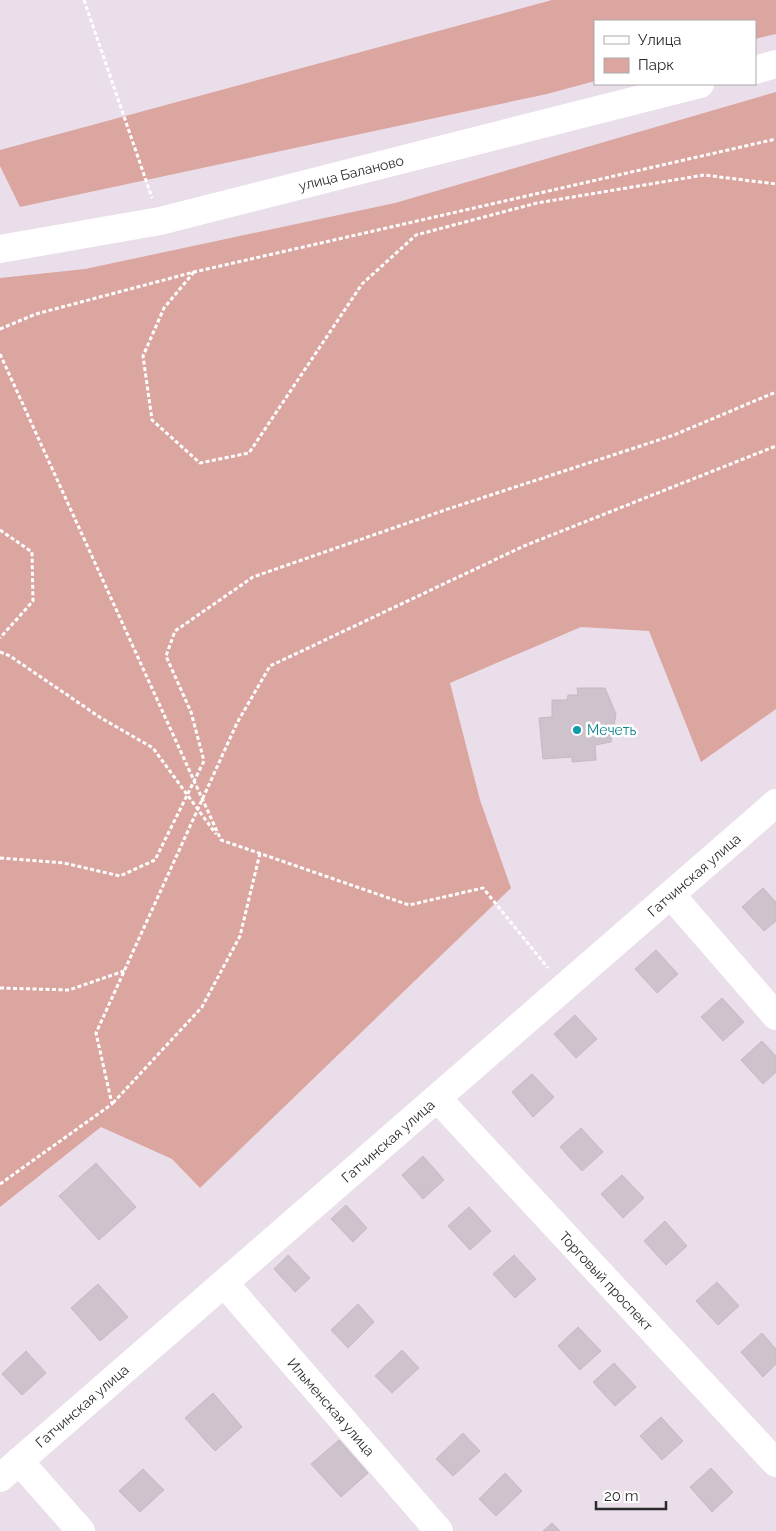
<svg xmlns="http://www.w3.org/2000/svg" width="776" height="1531" font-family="Raleway,sans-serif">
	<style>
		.green { fill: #dca6a0 }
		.building { fill: #cec3cd; stroke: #c6b8c5 }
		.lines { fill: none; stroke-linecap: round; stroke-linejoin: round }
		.path { stroke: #fff; stroke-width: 3; stroke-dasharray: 4 2.5; stroke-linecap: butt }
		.minor { stroke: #fff; stroke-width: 28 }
		.culture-dot { fill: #0f9aa8; stroke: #fff; stroke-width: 2 }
		.labels { text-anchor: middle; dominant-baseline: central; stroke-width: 5; stroke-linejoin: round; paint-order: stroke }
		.street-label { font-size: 14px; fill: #2b2b2b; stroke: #fff }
		.culture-label { font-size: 14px; fill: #0d838f; stroke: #fff; text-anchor: start }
	</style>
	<rect width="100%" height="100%" fill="#ebdeeb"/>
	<!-- green -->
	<path class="green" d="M552 0H776V34L755 39V21H595V81L547 94 20 207 0 166V150Z
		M776 92V709L701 762 649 631 581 627 450 683 480 800 511 888 200 1188 172 1159 101 1127 0 1207V278L85 269 395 203Z"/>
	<!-- building -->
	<path class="building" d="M577 688H605L616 714 611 742 595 745 596 760 572 762V757L543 759 539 718 552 717V700H567L568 695H578Z
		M763 888 776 902V921L764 931 742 907Z
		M656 950 678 974 657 993 635 969Z
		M722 998 744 1022 723 1041 701 1017Z
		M575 1015 597 1039 576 1058 554 1034Z
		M762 1041 776 1056V1072L763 1084 741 1060Z
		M532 1074 554 1097 533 1117 512 1092Z
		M581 1128 603 1152 582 1171 560 1147Z
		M423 1156 444 1180 423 1199 402 1175Z
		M96 1163 136 1207 99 1240 59 1196Z
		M622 1175 644 1198 623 1218 601 1194Z
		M346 1205 367 1228 353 1242 331 1219Z
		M469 1207 491 1231 470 1250 448 1226Z
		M665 1221 687 1246 666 1265 644 1241Z
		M288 1255 310 1278 295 1292 274 1269Z
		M514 1255 536 1279 515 1298 493 1274Z
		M717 1282 739 1306 718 1325 696 1301Z
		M98 1284 128 1317 100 1341 71 1308Z
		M358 1304 374 1322 348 1348 331 1330Z
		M578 1327 601 1351 580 1370 558 1346Z
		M762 1333 776 1349V1364L763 1377 741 1352Z
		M402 1350 419 1368 392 1393 375 1376Z
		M26 1351 46 1373 22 1395 2 1374Z
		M614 1363 636 1387 615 1406 593 1382Z
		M213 1393 242 1427 215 1451 185 1418Z
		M661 1417 683 1441 662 1460 640 1436Z
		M463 1433 480 1451 453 1476 436 1459Z
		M339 1440 368 1473 341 1497 311 1464Z
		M711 1468 733 1492 712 1512 690 1487Z
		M143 1469 164 1490 140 1512 119 1491Z
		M505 1473 522 1491 496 1516 479 1499Z
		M552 1523 560 1531H543Z"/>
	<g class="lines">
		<!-- path -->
		<path class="path" d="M84 0 152 198
			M194 272 164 308 143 356 152 420 200 463 249 453 362 284 416 235 537 203 704 175 776 184
			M0 329 36 314 194 272 776 139
			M0 354 221 840 409 905 483 888 548 968
			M0 530 32 552 33 601 0 638
			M0 652 10 656 101 718 153 748 216 834
			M0 858 64 863 120 876 155 860 204 761 191 712 166 656 175 631 253 577 445 510 674 435 776 392
			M0 988 69 990 124 971
			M113 1103 202 1007 240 936 260 853
			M0 1184 112 1104 96 1033 237 723 270 666 524 546 776 446"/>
		<!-- minor -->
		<path class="minor" d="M755 70 776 64
			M0 249 160 221 700 84
			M671 895 776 1016
			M437 1098 776 1463
			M224 1283 439 1531
			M19 1461 81 1531
			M0 1478 776 803"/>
	</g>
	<!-- markers -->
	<circle class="culture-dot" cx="577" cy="730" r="5"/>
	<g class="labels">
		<!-- street labels -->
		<g class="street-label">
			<text transform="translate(351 173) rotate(-14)">улица Баланово</text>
			<text transform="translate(694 875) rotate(-41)">Гатчинская улица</text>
			<text transform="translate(388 1141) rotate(-41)">Гатчинская улица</text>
			<text transform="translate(606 1281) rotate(47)">Торговый проспект</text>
			<text transform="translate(82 1406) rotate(-41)">Гатчинская улица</text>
			<text transform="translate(331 1407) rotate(49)">Ильменская улица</text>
		</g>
		<!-- culture labels -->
		<g class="culture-label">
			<text x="587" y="730">Мечеть</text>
		</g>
	</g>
	<!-- legend -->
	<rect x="594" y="20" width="162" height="65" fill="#ffffff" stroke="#aaaaaa"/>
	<rect x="604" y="36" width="25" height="8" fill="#ffffff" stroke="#aaaaaa"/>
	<text x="638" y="45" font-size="15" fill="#2b2b2b">Улица</text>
	<rect x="604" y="58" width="25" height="15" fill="#dca6a0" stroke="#aaaaaa"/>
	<text x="638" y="70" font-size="15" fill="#2b2b2b">Парк</text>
	<!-- scale -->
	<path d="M596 1501v8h70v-8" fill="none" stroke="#2b2b2b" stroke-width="2.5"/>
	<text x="604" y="1501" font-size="15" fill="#2b2b2b" stroke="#ffffff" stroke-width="4" paint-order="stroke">20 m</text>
</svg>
